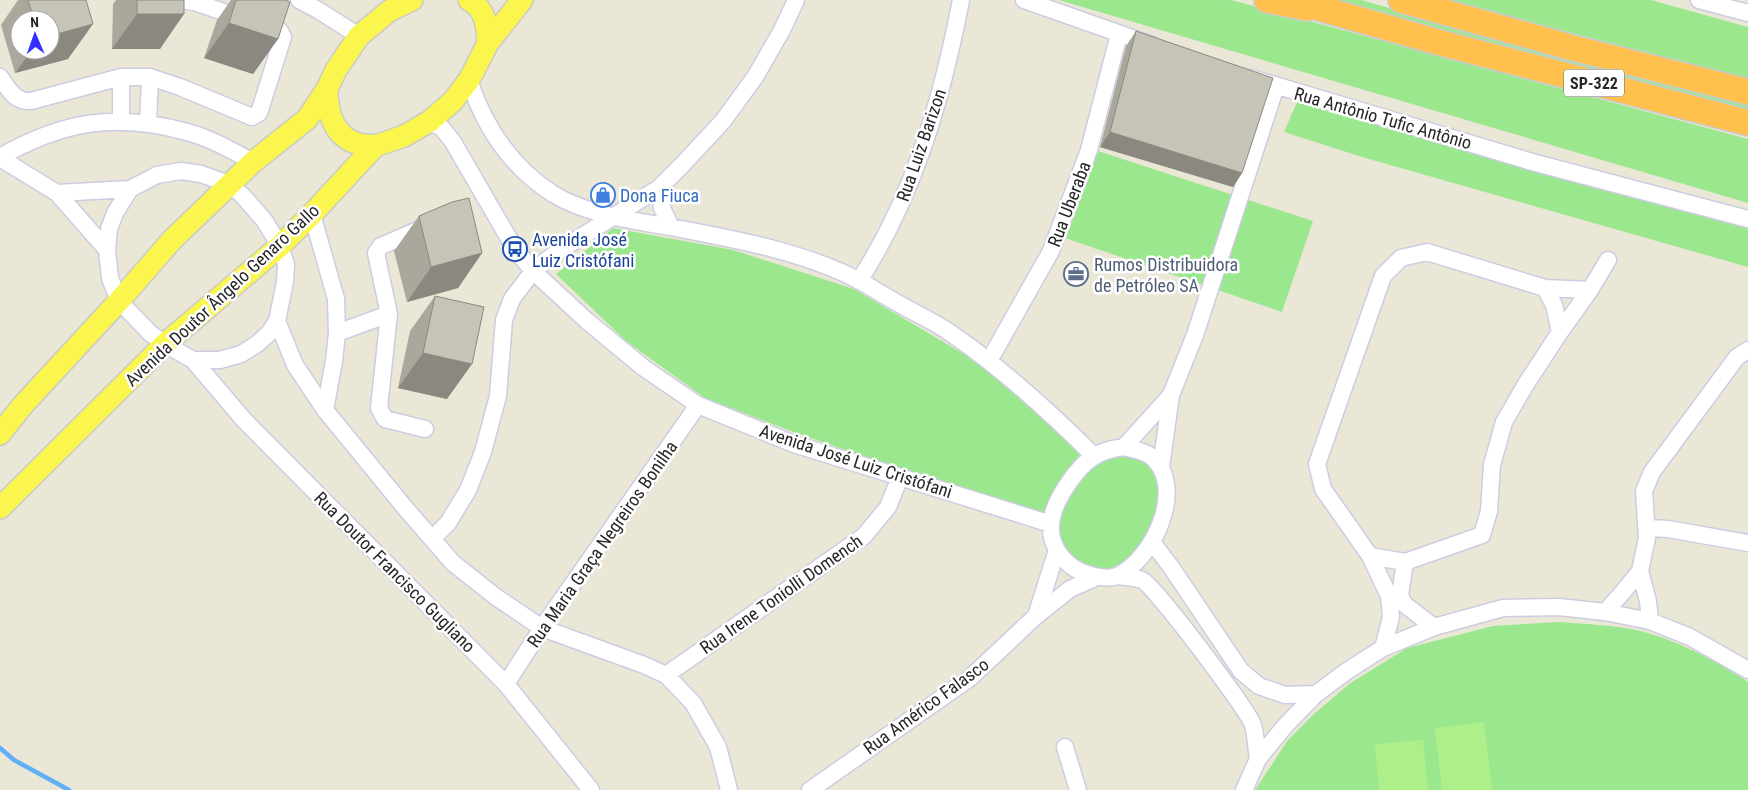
<svg xmlns="http://www.w3.org/2000/svg" width="1748" height="790" font-family="'Roboto Condensed',sans-serif">
	<style>
		.green { fill: #9ae78e }
		.pitch { fill: #aeef89 }
		.lines { fill: none; stroke-linecap: round; stroke-linejoin: round }
		.stream { stroke: #60aff7; stroke-width: 4.5 }
		.minor-casing { stroke: #cdcce2; stroke-width: 19 }
		.major-casing { stroke: #cbcbcb; stroke-width: 24 }
		.highway-casing { stroke: #cbcbcb; stroke-width: 28 }
		.minor { stroke: #fff; stroke-width: 16 }
		.major { stroke: #faf64d; stroke-width: 21 }
		.highway { stroke: #ffc04e; stroke-width: 25 }
		.wall { fill: #aaa89d; fill-rule: evenodd }
		.shaded-wall { fill: #8b8880 }
		.building { fill: #c6c3b7; stroke: #8b8880 }
		.labels { text-anchor: middle; dominant-baseline: central; stroke-width: 5; stroke-linejoin: round; paint-order: stroke }
		.shield { fill: #fff; stroke: #686868; stroke-width: 1 }
		.shield-label { font-size: 16px; font-weight: bold; fill: #272727 }
		.street-label { font-size: 18px; fill: #272727; stroke: #fff }
		.shop-label { font-size: 18px; fill: #366cbe; stroke: #fff; text-anchor: start }
		.transit-label { font-size: 18px; fill: #164399; stroke: #fff; text-anchor: start }
		.service-label { font-size: 18px; fill: #4e5e75; stroke: #fff; text-anchor: start }
	</style>
	<rect width="100%" height="100%" fill="#ebe7d7"/>
	<!-- green -->
	<path class="green" d="M1059 0H1231L1748 139V203Z
		M1319 0H1361L1469 31 1748 105V115Z
		M1444 0H1651L1748 27V79Z
		M1297 102 1550 175 1748 228V267L1362 157 1284 132Z
		M1098 151 1313 221 1282 312 1065 238Z
		M613 228 733 250 854 289 984 366 1080 454 1058 484 1046 514 891 466 788 430 705 398 626 341 556 274Z
		M1126 453 1150 460 1164 485 1147 543 1115 572 1073 564 1059 547 1056 525 1071 486 1095 459Z
		M1559 622C1585 624 1612 625 1636 630 1674 638 1716 661 1748 682V790H1255L1288 740 1314 714 1349 684 1407 648 1493 626Z"/>
	<!-- pitch -->
	<path class="pitch" d="M1484 722 1492 790H1442L1435 728Z
		M1423 740 1428 790H1379L1375 744Z"/>
	<g class="lines">
		<!-- stream -->
		<path class="stream" d="M0 748 14 760 69 790"/>
		<defs>
			<path id="minor" d="M299 0 318 10 359 36
				M1024 0 1152 45
				M1699 0 1748 13
				M0 77C9 89 14 102 31 101L121 77H150L180 87 252 117 259 113 283 37 280 31 194 2 182 0
				M1251 78 1532 162 1748 219
				M469 80C484 126 511 167 553 194 588 215 631 220 670 227 733 239 802 251 860 281 874 289 888 298 903 306 917 314 932 321 946 330 1000 366 1048 410 1094 456
				M121 121V77
				M430 121 442 128 453 142 515 249 533 271 587 321 644 368 698 405 794 444 1051 524
				M148 124 150 77
				M0 157C63 121 117 112 187 132 210 138 233 151 253 162
				M0 158 57 193 107 250
				M181 171 201 174 229 184 242 195 264 220 280 246 286 264 285 282 277 321 269 333 257 344 241 354 220 360H193L165 344 151 334 119 301 110 278 107 250 109 229 115 213 130 189 157 175Z
				M659 188 662 208 671 227
				M57 193 130 189
				M312 214 336 299 337 333 334 361 325 410
				M859 281C914 196 942 99 961 0
				M1545 288 1554 305 1560 332 1526 384 1504 422 1492 465 1489 511 1482 535 1405 562 1370 556 1323 489 1317 464 1383 276 1401 258 1427 252 1545 288 1590 290
				M389 314 379 408 385 419 425 429
				M277 321 295 365 325 410 406 509 453 563 496 597 542 628 644 665 666 675 693 703 718 747 729 790
				M1560 332 1590 290 1608 260
				M337 333 389 314 376 253 381 246 425 227
				M193 360 244 420 506 684 591 790
				M989 361 1051 251 1089 150 1119 34
				M1124 447C1135 450 1147 451 1155 460 1185 492 1152 560 1117 576 1105 581 1079 573 1070 565 1058 555 1050 541 1051 525 1052 503 1076 467 1095 456 1104 450 1113 449 1124 447Z
				M1124 447 1171 395
				M1161 467 1171 395 1195 335 1276 86
				M1647 528 1668 529 1748 543
				M432 539 448 523 468 490 483 452 498 396 504 320 512 299 533 271 560 250 659 188 683 164 723 121 755 77 782 30 796 0
				M1152 542 1171 567 1241 671 1259 686 1285 695 1316 694
				M1370 556 1389 596 1391 617 1383 648
				M1405 562 1400 595 1404 604 1434 627
				M1640 571 1648 601 1650 621
				M1116 576C1124 577 1135 577 1142 580 1154 585 1248 710 1253 725 1256 736 1256 748 1258 759
				M1605 612 1623 592 1640 571 1647 538 1644 491 1652 472 1737 357 1748 350
				M1036 616 1057 550
				M666 675 864 536 888 507 900 477
				M506 684 542 628 698 405
				M1065 747 1078 790
				M810 790 970 678 1036 616 1070 589 1097 577
				M1244 790 1258 759 1285 726 1316 694 1347 671 1383 648 1434 627 1503 608 1559 607 1605 612 1650 621 1690 637 1748 670"/>
			<path id="major" d="M469 0C486 9 487 26 488 43
				M327 89C327 112 333 137 359 144 364 145 370 145 375 146
				M0 434 23 405 119 301 172 240 253 162 307 119 327 89 336 70 359 36 389 11 412 0
				M0 508 165 344 280 246 312 214 375 146 404 136 430 121 453 101 469 80 488 43 522 0"/>
			<path id="highway" d="M1267 0 1307 8
				M1291 0 1441 43 1748 123
				M1401 0 1573 48 1748 92"/>
		</defs>
		<!-- minor casing -->
		<use href="#minor" class="minor-casing"/>
		<!-- major casing -->
		<use href="#major" class="major-casing"/>
		<!-- highway casing -->
		<use href="#highway" class="highway-casing"/>
		<!-- minor -->
		<use href="#minor" class="minor"/>
		<!-- major -->
		<use href="#major" class="major"/>
		<!-- highway -->
		<use href="#highway" class="highway"/>
	</g>
	<!-- wall -->
	<path class="wall" d="M18 0H86L68 59 15 73 1 25ZM20 20H50V50H20Z
		M116 0H184L160 49H112L113 4Z
		M231 0H285L278 39 253 74 204 58 217 20Z
		M1136 31 1242 173 1233 187 1100 147 1126 46Z
		M419 216 482 253 458 288 407 302 394 251Z
		M435 296 447 399 398 388 410 331Z"/>
	<!-- shaded-wall -->
	<path class="shaded-wall" d="M137 14H184L160 49H112Z
		M229 23 278 39 253 74 204 58Z
		M93 24 68 59 15 73 32 50H50V36Z
		M1110 132 1242 173 1233 187 1100 147Z
		M482 253 458 288 407 302 431 267Z
		M423 353 472 364 447 399 398 388Z"/>
	<!-- building -->
	<path class="building" d="M28 0H86L93 24 50 36V20H34Z
		M137 0H184V14H137Z
		M236 0H285L290 2 278 39 229 23Z
		M1136 31 1273 78 1242 173 1110 132Z
		M469 198 482 253 431 267 419 216 452 202Z
		M435 296 484 307 472 364 423 353Z"/>
	<!-- icons -->
	<defs>
		<symbol id="shop-ring" viewBox="-11 -11 22 22"><circle r="9.5" fill="#fff" stroke="#3f7fe0" stroke-width="1.5"/><path d="M-5-2.5h2.3a2.7 3.5 0 0 1 5.4 0H5L5.5 6h-11ZM-1.5-2.5h3a1.5 2.3 0 0 0-3 0Z" fill="#3f7fe0"/></symbol>
		<symbol id="bus-ring" viewBox="-11 -11 22 22"><circle r="9.5" fill="#fff" stroke="#1a4fb4" stroke-width="1.5"/><path d="M-5-6H5V4H4V6H2V4H-2V6H-4V4H-5ZM-3.5-4V0h7V-4ZM-3.5 1.2v1.5H-2V1.2ZM2 1.2v1.5H3.5V1.2Z" fill="#1a4fb4"/></symbol>
		<symbol id="office-ring" viewBox="-11 -11 22 22"><circle r="9.5" fill="#fff" stroke="#5c6f8a" stroke-width="1.5"/><path d="M-6-3h4V-5.5h4V-3h4V5H-6ZM-1-4.5V-3h2v-1.5ZM-6 0V1H6V0Z" fill="#5c6f8a"/></symbol>
	</defs>
	<g fill-rule="evenodd">
		<use href="#shop-ring" x="589" y="181" width="28" height="28"/>
		<use href="#bus-ring" x="501" y="235" width="28" height="28"/>
		<use href="#office-ring" x="1062" y="260" width="28" height="28"/>
	</g>
	<g class="labels">
		<!-- shield labels -->
		<rect class="shield" x="1564" y="69.5" width="60" height="27" rx="4"/>
		<g class="shield-label">
			<text x="1594" y="83">SP-322</text>
		</g>
		<!-- street labels -->
		<g class="street-label">
			<text transform="translate(1383 118) rotate(16)">Rua Antônio Tufic Antônio</text>
			<text transform="translate(921 145) rotate(-71)">Rua Luiz Barizon</text>
			<text transform="translate(1069 204) rotate(-69)">Rua Uberaba</text>
			<text transform="translate(222 295) rotate(-43)">Avenida Doutor Ângelo Genaro Gallo</text>
			<text transform="translate(856 461) rotate(18)">Avenida José Luiz Cristófani</text>
			<text transform="translate(602 544) rotate(-55)">Rua Maria Graça Negreiros Bonilha</text>
			<text transform="translate(395 572) rotate(45)">Rua Doutor Francisco Gugliano</text>
			<text transform="translate(781 594) rotate(-35)">Rua Irene Toniolli Domench</text>
			<text transform="translate(926 706) rotate(-36)">Rua Américo Falasco</text>
		</g>
		<!-- shop labels -->
		<g class="shop-label">
			<text x="620" y="195">Dona Fiuca</text>
		</g>
		<!-- transit labels -->
		<g class="transit-label">
			<text x="532" y="239">Avenida José<tspan x="532" dy="21">Luiz Cristófani</tspan></text>
		</g>
		<!-- service labels -->
		<g class="service-label">
			<text x="1094" y="264">Rumos Distribuidora<tspan x="1094" dy="21">de Petróleo SA</tspan></text>
		</g>
	</g>
	<!-- north arrow -->
	<g transform="translate(35 35) rotate(358)"><circle r="24" fill="#ffffff" stroke="#a9a9a9"/>
	<path d="M0-4L9 19L0 12L-9 19Z" fill="#3530ff"/>
	<text y="-8" font-size="14" font-weight="bold" text-anchor="middle" fill="#272727">N</text>
	</g>
</svg>
